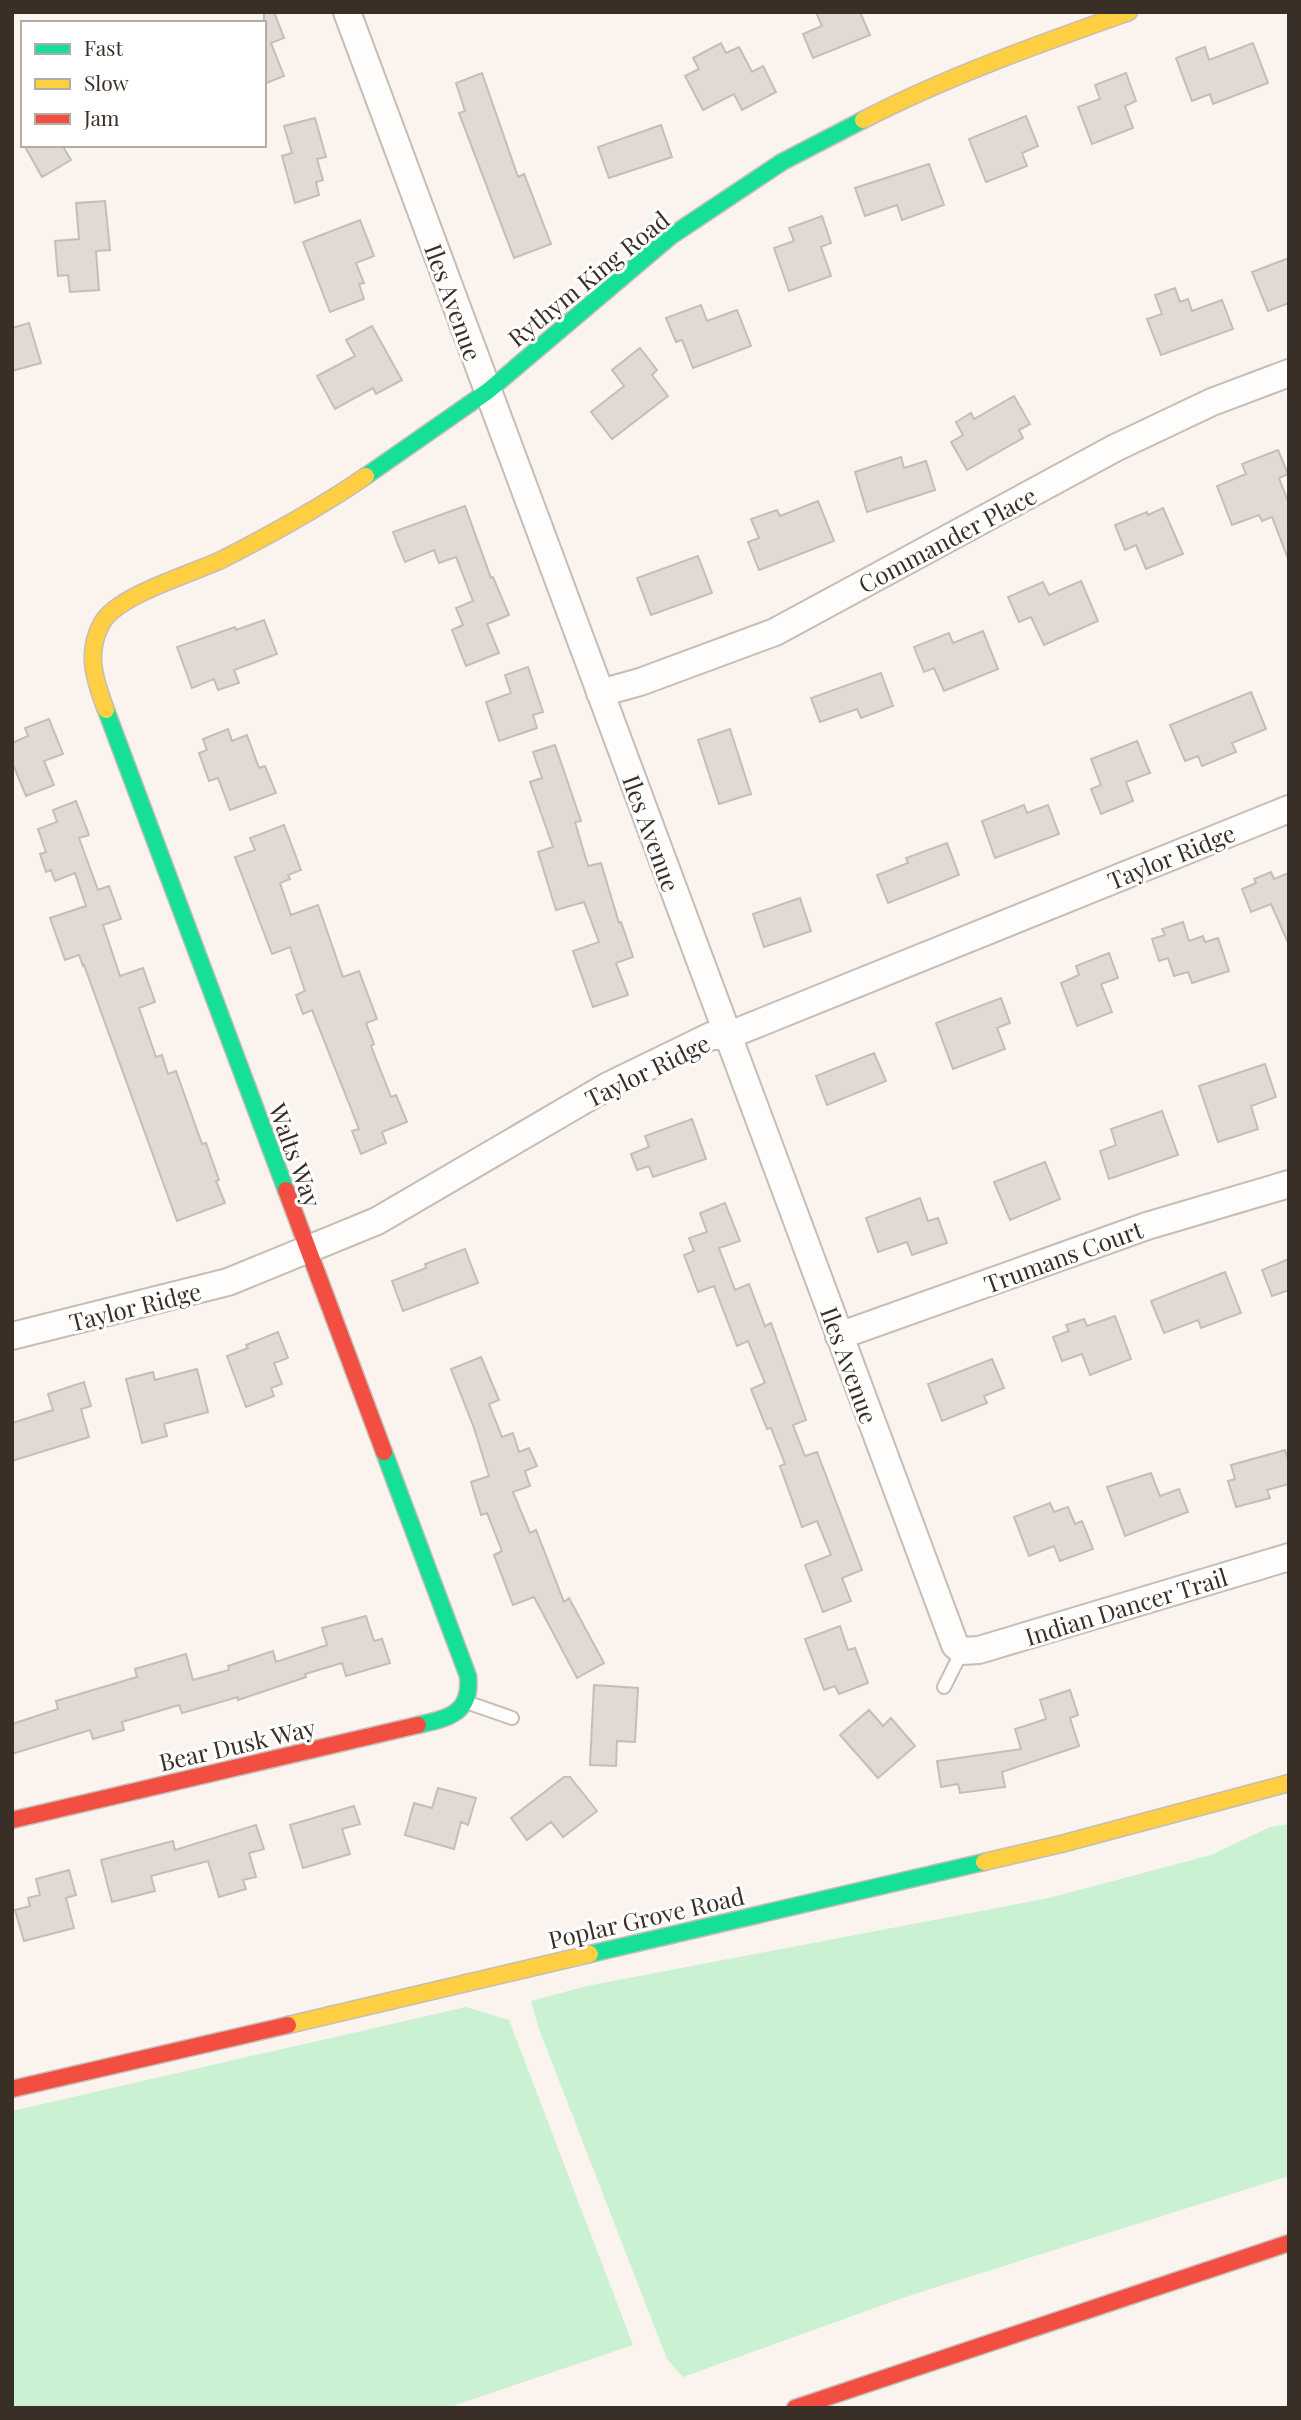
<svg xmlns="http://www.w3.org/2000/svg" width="1301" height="2420" font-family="'Playfair Display',serif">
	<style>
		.green { fill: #c9f1d2 }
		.building { fill: #e1d9d3; stroke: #c6bdb7; stroke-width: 2 }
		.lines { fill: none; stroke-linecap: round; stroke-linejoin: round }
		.lane-casing { stroke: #c5bdb6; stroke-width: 16 }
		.street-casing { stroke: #c5bdb6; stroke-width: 30 }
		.fast-casing { stroke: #c5bdb6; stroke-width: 19 }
		.slow-casing { stroke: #c5bdb6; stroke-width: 19 }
		.jam-casing { stroke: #c5bdb6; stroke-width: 19 }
		.path { stroke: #dad8d6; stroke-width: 4.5; stroke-dasharray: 7 3.5; stroke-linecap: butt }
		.lane { stroke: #fefdfc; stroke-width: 12 }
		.street { stroke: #fefdfc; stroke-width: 26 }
		.fast { stroke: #16e098; stroke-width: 16 }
		.slow { stroke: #ffcf43; stroke-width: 16 }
		.jam { stroke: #f24e42; stroke-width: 16 }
		.labels { text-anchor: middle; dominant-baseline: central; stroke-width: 6; stroke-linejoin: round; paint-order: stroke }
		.street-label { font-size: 24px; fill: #3a2f26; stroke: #fff }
	</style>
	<rect width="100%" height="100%" fill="#faf3ee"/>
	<!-- green -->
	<path class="green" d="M1289 1824V2176L905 2297 683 2377 667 2359 539 2029 531 2001 587 1986 1049 1898 1211 1855 1270 1827Z
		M466 2007 509 2020 633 2345 447 2408H12V2111Z"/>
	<!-- building -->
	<path class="building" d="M264 12H274L284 38 271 43 284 76 264 84Z
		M816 12H860L870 35 813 58 803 34 822 26Z
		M721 43 726 53 739 47 752 72 763 66 776 92 742 110 734 94 703 110 685 76 699 69 693 58Z
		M1253 43 1268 83 1213 104 1210 94 1192 101 1176 58 1205 47 1209 60Z
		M482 73 518 177 524 174 551 244 514 258 459 113 465 111 456 83Z
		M1126 73 1136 101 1125 106 1133 128 1092 144 1078 107 1100 99 1095 85Z
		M1026 116 1038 146 1022 153 1027 166 986 182 969 139Z
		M315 118 326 157 317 159 323 180 316 182 319 195 295 203 282 156 292 153 284 126Z
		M661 125 672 157 609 178 598 147Z
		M24 145H62L71 160 42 177Z
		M929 164 944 205 902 220 897 205 865 216 855 188Z
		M105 201 110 250 96 251 99 290 70 292 68 275 58 276 55 241 79 239 76 203Z
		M822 216 831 243 821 247 831 276 789 291 774 248 794 241 789 228Z
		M360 220 374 256 356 263 364 283 359 284 364 299 330 312 303 242Z
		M1289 258V303L1268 311 1252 272Z
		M1175 288 1180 302 1188 299 1192 311 1222 300 1233 329 1161 355 1147 319 1162 314 1155 295Z
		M701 305 707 321 737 310 751 346 693 368 682 340 676 342 666 318Z
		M29 323 41 363 12 371V328Z
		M372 326 402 380 376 394 373 388 335 409 317 376 355 356 346 340Z
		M640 348 657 370 652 375 668 396 612 439 591 412 624 386 612 370Z
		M1014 396 1030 424 1019 430 1023 438 967 470 951 442 963 435 956 422 971 413 974 419Z
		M1278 450 1288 474 1279 478 1289 504V555L1287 556 1272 517 1262 521 1259 515 1232 525 1217 486 1246 474 1242 464Z
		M901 457 904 468 926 461 935 490 867 512 855 472Z
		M818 501 834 541 759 570 748 542 759 538 751 519 777 510 780 516Z
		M465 506 491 578 493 577 509 615 487 624 499 653 466 666 452 630 463 625 456 608 473 601 456 557 439 563 434 550 405 562 393 532Z
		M1163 508 1183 554 1146 569 1136 545 1125 550 1115 525 1147 512 1148 515Z
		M698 556 712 593 651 615 637 578Z
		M1081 581 1098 621 1044 645 1031 617 1019 622 1008 597 1043 582 1049 595Z
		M264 620 277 654 234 670 239 683 218 690 214 679 192 688 177 647 235 627 236 630Z
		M983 631 998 669 944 691 934 668 924 672 914 647 949 633 953 643Z
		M528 667 543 712 533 715 537 728 499 741 486 702 511 693 505 675Z
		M881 673 893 706 861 718 857 709 820 722 811 698Z
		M1251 692 1266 729 1232 743 1236 752 1202 766 1198 756 1185 761 1170 725Z
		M49 719 63 754 44 761 54 785 26 796 12 762V743L28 736 25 728Z
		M228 729 232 741 247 735 259 768 265 766 276 793 230 810 218 778 209 781 199 753 207 750 203 739Z
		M730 729 751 794 719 804 698 740Z
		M1137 741 1150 773 1126 782 1133 801 1101 814 1091 789 1101 785 1091 759Z
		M555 745 581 821 575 822 588 866 601 863 619 923 621 922 633 957 616 963 628 995 593 1007 573 951 599 942 584 902 556 910 538 852 553 847 530 782 542 778 533 752Z
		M76 801 89 835 79 838 98 890 109 886 121 919 103 925 120 976 143 968 155 1002 139 1008 156 1057 162 1055 168 1074 176 1071 202 1144 206 1143 219 1180 216 1181 225 1203 177 1221 84 965 83 966 79 955 65 960 50 918 86 906 75 873 55 881 51 870 46 872 40 854 46 852 38 829 57 822 53 810Z
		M1024 805 1027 813 1048 805 1059 834 995 858 982 821Z
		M284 825 301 870 288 875 290 879 280 883 291 915 318 905 343 977 359 971 377 1019 366 1023 374 1044 371 1046 391 1097 396 1095 407 1122 382 1132 386 1143 361 1154 352 1131 359 1129 312 1010 303 1014 296 995 305 991 290 947 272 954 235 857 255 850 250 838Z
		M947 843 959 875 888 903 877 875 908 863 906 858Z
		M1271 872 1274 879 1289 873V945L1271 904 1251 912 1242 889 1256 883 1254 879Z
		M800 898 811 931 764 947 753 914Z
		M1183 922 1189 941 1203 936 1205 942 1218 938 1229 971 1192 983 1188 972 1174 976 1168 958 1159 961 1152 939 1165 935 1162 929Z
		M1109 953 1118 978 1101 984 1112 1012 1077 1026 1061 983 1079 975 1076 966Z
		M1001 998 1010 1023 997 1028 1005 1049 953 1069 936 1023Z
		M874 1053 886 1081 827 1105 816 1076Z
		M1265 1064 1276 1097 1251 1106 1258 1129 1218 1142 1199 1086Z
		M1162 1111 1178 1155 1109 1179 1100 1151 1116 1145 1111 1129Z
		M692 1119 706 1159 653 1177 649 1166 637 1170 631 1154 649 1147 645 1136Z
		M1045 1162 1060 1199 1010 1220 994 1182Z
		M920 1198 928 1221 938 1218 947 1243 912 1255 907 1242 878 1252 866 1218Z
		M725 1203 740 1241 719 1248 735 1290 749 1284 765 1326 771 1323 806 1420 793 1425 805 1456 817 1452 862 1570 842 1578 851 1601 823 1612 805 1565 831 1555 817 1521 802 1527 780 1466 785 1464 771 1428 767 1429 751 1389 765 1383 748 1341 737 1346 714 1286 698 1292 684 1255 694 1251 689 1238 707 1232 700 1213Z
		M465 1249 478 1283 403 1311 392 1281 426 1268 425 1264Z
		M1289 1259V1290L1272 1296 1262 1270Z
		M1225 1272 1241 1313 1201 1328 1198 1320 1164 1333 1151 1301Z
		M1115 1316 1131 1359 1090 1375 1082 1354 1062 1361 1053 1337 1069 1331 1066 1325 1084 1319 1087 1326Z
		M278 1332 288 1358 274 1363 282 1384 271 1388 274 1396 246 1407 227 1356 248 1348 246 1345Z
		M481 1357 499 1400 489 1404 502 1437 513 1433 519 1452 529 1448 537 1466 525 1471 530 1486 513 1492 530 1533 536 1530 564 1602 569 1598 604 1663 577 1678 534 1597 513 1605 494 1555 502 1551 487 1513 481 1515 471 1482 489 1476 474 1428 451 1369Z
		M992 1359 1004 1388 984 1396 987 1403 942 1421 928 1384Z
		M197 1369 208 1412 164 1424 167 1436 142 1443 126 1379 153 1372 155 1380Z
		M84 1382 91 1406 81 1409 89 1437 12 1461V1423L53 1410 48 1394Z
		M1285 1450 1289 1463V1484L1267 1490 1270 1498 1236 1507 1228 1481 1235 1479 1231 1465Z
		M1151 1473 1160 1496 1179 1489 1188 1512 1125 1536 1107 1487Z
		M1050 1503 1054 1512 1068 1507 1075 1524 1082 1521 1093 1549 1060 1561 1054 1546 1029 1556 1014 1517Z
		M366 1616 374 1641 382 1639 390 1663 346 1676 342 1663 305 1674 306 1677 238 1700V1697L182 1713 179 1705 122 1722 124 1730 93 1739 90 1730 12 1754V1724L58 1709 56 1701 137 1677 135 1669 186 1654 193 1680 229 1670 228 1666 273 1651 276 1662 327 1645 322 1628Z
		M840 1626 848 1650 855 1648 868 1683 839 1694 835 1686 824 1690 805 1639Z
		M594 1685 638 1688 635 1742 617 1741 616 1766 590 1765Z
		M1070 1690 1078 1715 1070 1718 1079 1746 1002 1772 1005 1787 960 1793 958 1784 941 1787 937 1761 1021 1749 1015 1729 1046 1719 1040 1700Z
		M869 1710 883 1726 891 1718 915 1746 878 1778 840 1735Z
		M564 1777H570L597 1811 563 1837 551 1822 527 1840 511 1818Z
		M438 1788 476 1798 468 1825 461 1822 454 1849 405 1835 414 1803 432 1808Z
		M354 1806 360 1824 342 1829 350 1854 303 1868 290 1825Z
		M256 1825 264 1849 249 1853 256 1877 243 1880 246 1889 219 1897 208 1861 151 1876 155 1891 112 1902 101 1860 173 1841 175 1850Z
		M69 1870 76 1895 66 1898 74 1928 24 1941 15 1910 30 1906 28 1898 40 1895 36 1879Z"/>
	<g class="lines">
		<defs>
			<path id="lane" d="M944 1687 962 1651
				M469 1703 512 1718"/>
			<path id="street" d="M347 12 955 1645 962 1651 979 1650 1289 1557
				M600 693 640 682 775 632 1115 448 1212 402 1289 373
				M12 1336 228 1282 377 1221 608 1086 711 1036H727L1289 809
				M839 1336 1147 1226 1289 1184"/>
			<path id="fast" d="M366 476 488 391 671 236 782 162 863 120
				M106 710 286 1190
				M384 1452 468 1676C472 1714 448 1718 418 1725
				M590 1954 984 1862"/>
			<path id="slow" d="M863 120C948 76 1039 44 1129 12
				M106 710C95 681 85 653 102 623 117 595 192 574 223 559 272 534 321 507 366 476
				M984 1862 1061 1844 1289 1783
				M288 2025 590 1954"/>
			<path id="jam" d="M286 1190 384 1452
				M12 1820 418 1725
				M12 2089 288 2025
				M795 2408 1289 2243"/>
		</defs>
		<!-- lane casing -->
		<use href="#lane" class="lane-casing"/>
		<!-- street casing -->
		<use href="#street" class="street-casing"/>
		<!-- fast casing -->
		<use href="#fast" class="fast-casing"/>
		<!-- slow casing -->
		<use href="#slow" class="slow-casing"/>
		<!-- jam casing -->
		<use href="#jam" class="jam-casing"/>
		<!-- path -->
		<path class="path" d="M1158 2408H1171"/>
		<!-- lane -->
		<use href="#lane" class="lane"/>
		<!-- street -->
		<use href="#street" class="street"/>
		<!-- fast -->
		<use href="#fast" class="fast"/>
		<!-- slow -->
		<use href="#slow" class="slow"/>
		<!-- jam -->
		<use href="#jam" class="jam"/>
	</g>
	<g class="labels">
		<!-- street labels -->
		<g class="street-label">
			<text transform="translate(588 278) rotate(-39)">Rythym King Road</text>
			<text transform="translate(454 302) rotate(70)">Iles Avenue</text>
			<text transform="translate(947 539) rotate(-28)">Commander Place</text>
			<text transform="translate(652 833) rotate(70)">Iles Avenue</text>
			<text transform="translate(1171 856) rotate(-22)">Taylor Ridge</text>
			<text transform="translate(647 1070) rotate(-26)">Taylor Ridge</text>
			<text transform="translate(296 1155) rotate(70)">Walts Way</text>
			<text transform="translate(1063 1256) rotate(-20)">Trumans Court</text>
			<text transform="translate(135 1306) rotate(-14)">Taylor Ridge</text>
			<text transform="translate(850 1365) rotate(70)">Iles Avenue</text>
			<text transform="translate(1126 1606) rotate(-17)">Indian Dancer Trail</text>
			<text transform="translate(237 1744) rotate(-13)">Bear Dusk Way</text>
			<text transform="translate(646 1917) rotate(-13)">Poplar Grove Road</text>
		</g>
	</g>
	<!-- border -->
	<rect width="1301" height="2420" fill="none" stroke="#3a2f26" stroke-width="28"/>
	<!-- legend -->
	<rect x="21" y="21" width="245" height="126" fill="#ffffff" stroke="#b0aca8" stroke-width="2"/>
	<rect x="35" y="44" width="35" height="10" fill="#16e098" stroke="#b0aca8" stroke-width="2"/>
	<text x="84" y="56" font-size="21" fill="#3a2f26">Fast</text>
	<rect x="35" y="79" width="35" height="10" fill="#ffcf43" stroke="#b0aca8" stroke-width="2"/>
	<text x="84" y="91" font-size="21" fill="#3a2f26">Slow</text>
	<rect x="35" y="114" width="35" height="10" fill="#f24e42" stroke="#b0aca8" stroke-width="2"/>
	<text x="84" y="126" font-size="21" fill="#3a2f26">Jam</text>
</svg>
